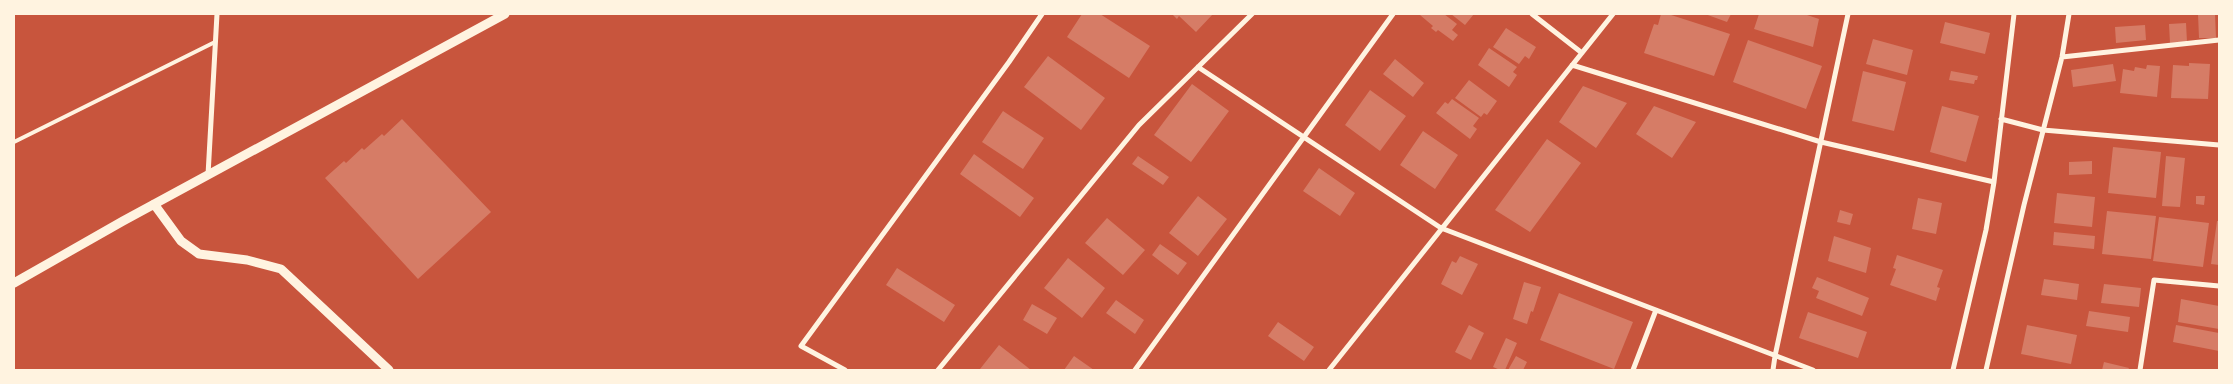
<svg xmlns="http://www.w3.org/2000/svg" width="2233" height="384" font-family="Jost,sans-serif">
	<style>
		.building { fill: #d67c66 }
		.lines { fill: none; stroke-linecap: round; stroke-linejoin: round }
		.service { stroke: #fff3e0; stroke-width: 4 }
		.minor { stroke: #fff3e0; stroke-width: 5 }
		.tertiary { stroke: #fff3e0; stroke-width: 9 }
	</style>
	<rect width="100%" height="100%" fill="#c8553d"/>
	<!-- building -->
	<path class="building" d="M1082 14H1100L1150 46 1129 78 1067 37Z
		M1172 14H1213L1196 32 1179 16 1177 19Z
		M1421 14H1444L1457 24 1452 30 1458 35 1453 41 1438 30 1436 32 1431 28 1433 26 1420 15Z
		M1451 14H1474L1465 25Z
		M1661 14H1668L1730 34 1714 76 1644 53 1654 24 1658 25Z
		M1705 14H1731L1727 22Z
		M1759 14H1804L1819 19 1813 47 1754 29Z
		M2198 14H2215L2216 38H2199Z
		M1945 22 1990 33 1985 54 1940 43Z
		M2186 23 2187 42 2170 43 2169 24Z
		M2145 25 2146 40 2116 43 2115 27Z
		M1506 28 1536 47 1529 59 1525 56 1519 64 1493 47Z
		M1873 39 1913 50 1907 75 1866 64Z
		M1748 40 1822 66 1806 109 1733 82Z
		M1489 48 1517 67 1513 72 1517 75 1509 87 1478 65Z
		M1048 56 1105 98 1081 130 1024 87Z
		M1395 59 1424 83 1413 97 1383 74Z
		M2189 63 2210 64 2208 99 2171 98 2173 65 2189 66Z
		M2113 64 2116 81 2073 87 2071 70Z
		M2147 65 2160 66 2157 97 2120 93 2123 69 2134 71 2135 67 2146 69Z
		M1863 71 1906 82 1894 131 1852 121Z
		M1951 71 1978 76 1977 80H1975L1974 84 1949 80Z
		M1469 80 1497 101 1487 115 1484 113 1481 117 1455 98Z
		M1192 84 1229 111 1191 162 1154 135Z
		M1583 86 1627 103 1596 148 1559 122Z
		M1370 90 1406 116 1380 151 1345 125Z
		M1452 99 1479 118 1473 126 1477 129 1470 139 1436 113 1445 102 1448 104Z
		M1654 106 1696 122 1672 158 1636 134Z
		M1942 106 1979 116 1966 162 1930 152Z
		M1003 111 1044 138 1023 169 982 142Z
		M402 119 491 212 418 279 325 178 344 161 346 163 362 148 364 150 382 134 384 136Z
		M1423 131 1458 155 1435 189 1400 165Z
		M1547 139 1581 163 1530 232 1495 210Z
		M2113 147 2161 152 2156 198 2108 193Z
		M974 154 1034 198 1020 217 960 174Z
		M1138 156 1169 177 1163 185 1132 164Z
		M2166 156 2185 158 2180 207 2162 206Z
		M2092 161V174L2069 175V162Z
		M1319 168 1355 193 1340 216 1303 191Z
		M2057 193 2095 197 2092 227 2054 223Z
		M1198 196 1227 219 1198 256 1169 233Z
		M2196 196H2205L2204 205 2196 204Z
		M1918 198 1942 203 1936 234 1912 229Z
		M1840 210 1853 214 1850 225 1837 222Z
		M2107 211 2156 216 2151 259 2102 254Z
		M2159 217 2209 223 2203 267 2153 261Z
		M1107 218 1145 250 1123 275 1085 243Z
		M2217 221H2219V265L2211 264Z
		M2054 232 2095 236 2094 249 2053 245Z
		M1834 236 1871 248 1866 273 1828 261Z
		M1160 244 1187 263 1178 275 1152 255Z
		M1897 255 1943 270 1937 287 1940 288 1936 301 1890 285 1896 269 1893 268Z
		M1460 256 1478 264 1462 295 1441 284 1452 261 1456 263Z
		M1068 258 1105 288 1082 318 1044 288Z
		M897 268 955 305 944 322 886 285Z
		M1817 277 1869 298 1862 316 1816 298 1819 291 1812 288Z
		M2044 279 2079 284 2077 300 2041 295Z
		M1524 282 1541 287 1533 312 1531 311 1527 324 1513 319Z
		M2104 284 2141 288 2139 307 2101 303Z
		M1559 293 1633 322 1614 369 1540 340Z
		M2181 299 2219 306V329L2178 322Z
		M1116 300 1144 320 1135 334 1106 313Z
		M1032 304 1057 318 1047 334 1023 320Z
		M2089 311 2130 317 2128 332 2086 326Z
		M1808 312 1867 332 1858 358 1799 338Z
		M1278 322 1314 347 1304 361 1268 336Z
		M1469 325 1484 333 1471 360 1455 352Z
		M2027 325 2077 335 2071 364 2021 354Z
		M2176 325 2219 333V351L2173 342Z
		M1506 338 1517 343 1505 370H1500L1493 367Z
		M999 345 1031 370H982L980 369Z
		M1074 356 1094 370H1064Z
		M1516 356 1527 362 1523 370H1508Z
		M2104 362 2129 368 2128 370H2102Z"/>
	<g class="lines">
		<!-- service -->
		<path class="service" d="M14 142 215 42"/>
		<!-- minor -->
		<path class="minor" d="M1532 14 1582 53
			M2062 57 2219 40
			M1572 65 1821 142 1994 182
			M1198 67 1441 228 1813 370
			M2001 119 2043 130 2219 145
			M208 175 217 14
			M845 370 801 346 1009 62 1042 14
			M938 370 1139 125 1252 14
			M1135 370 1393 14
			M1329 370 1613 14
			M1633 370 1656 310
			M1773 370 1775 356 1848 14
			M1953 370 1986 230 1994 182 2014 14
			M1986 370 2024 205 2062 57 2069 14
			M2140 370 2154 280 2219 286"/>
		<!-- tertiary -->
		<path class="tertiary" d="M154 204 181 241 199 254 247 260 281 269 389 370
			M14 283 123 221 505 14"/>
	</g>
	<!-- border -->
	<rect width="2233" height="384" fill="none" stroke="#fff3e0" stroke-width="30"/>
</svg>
